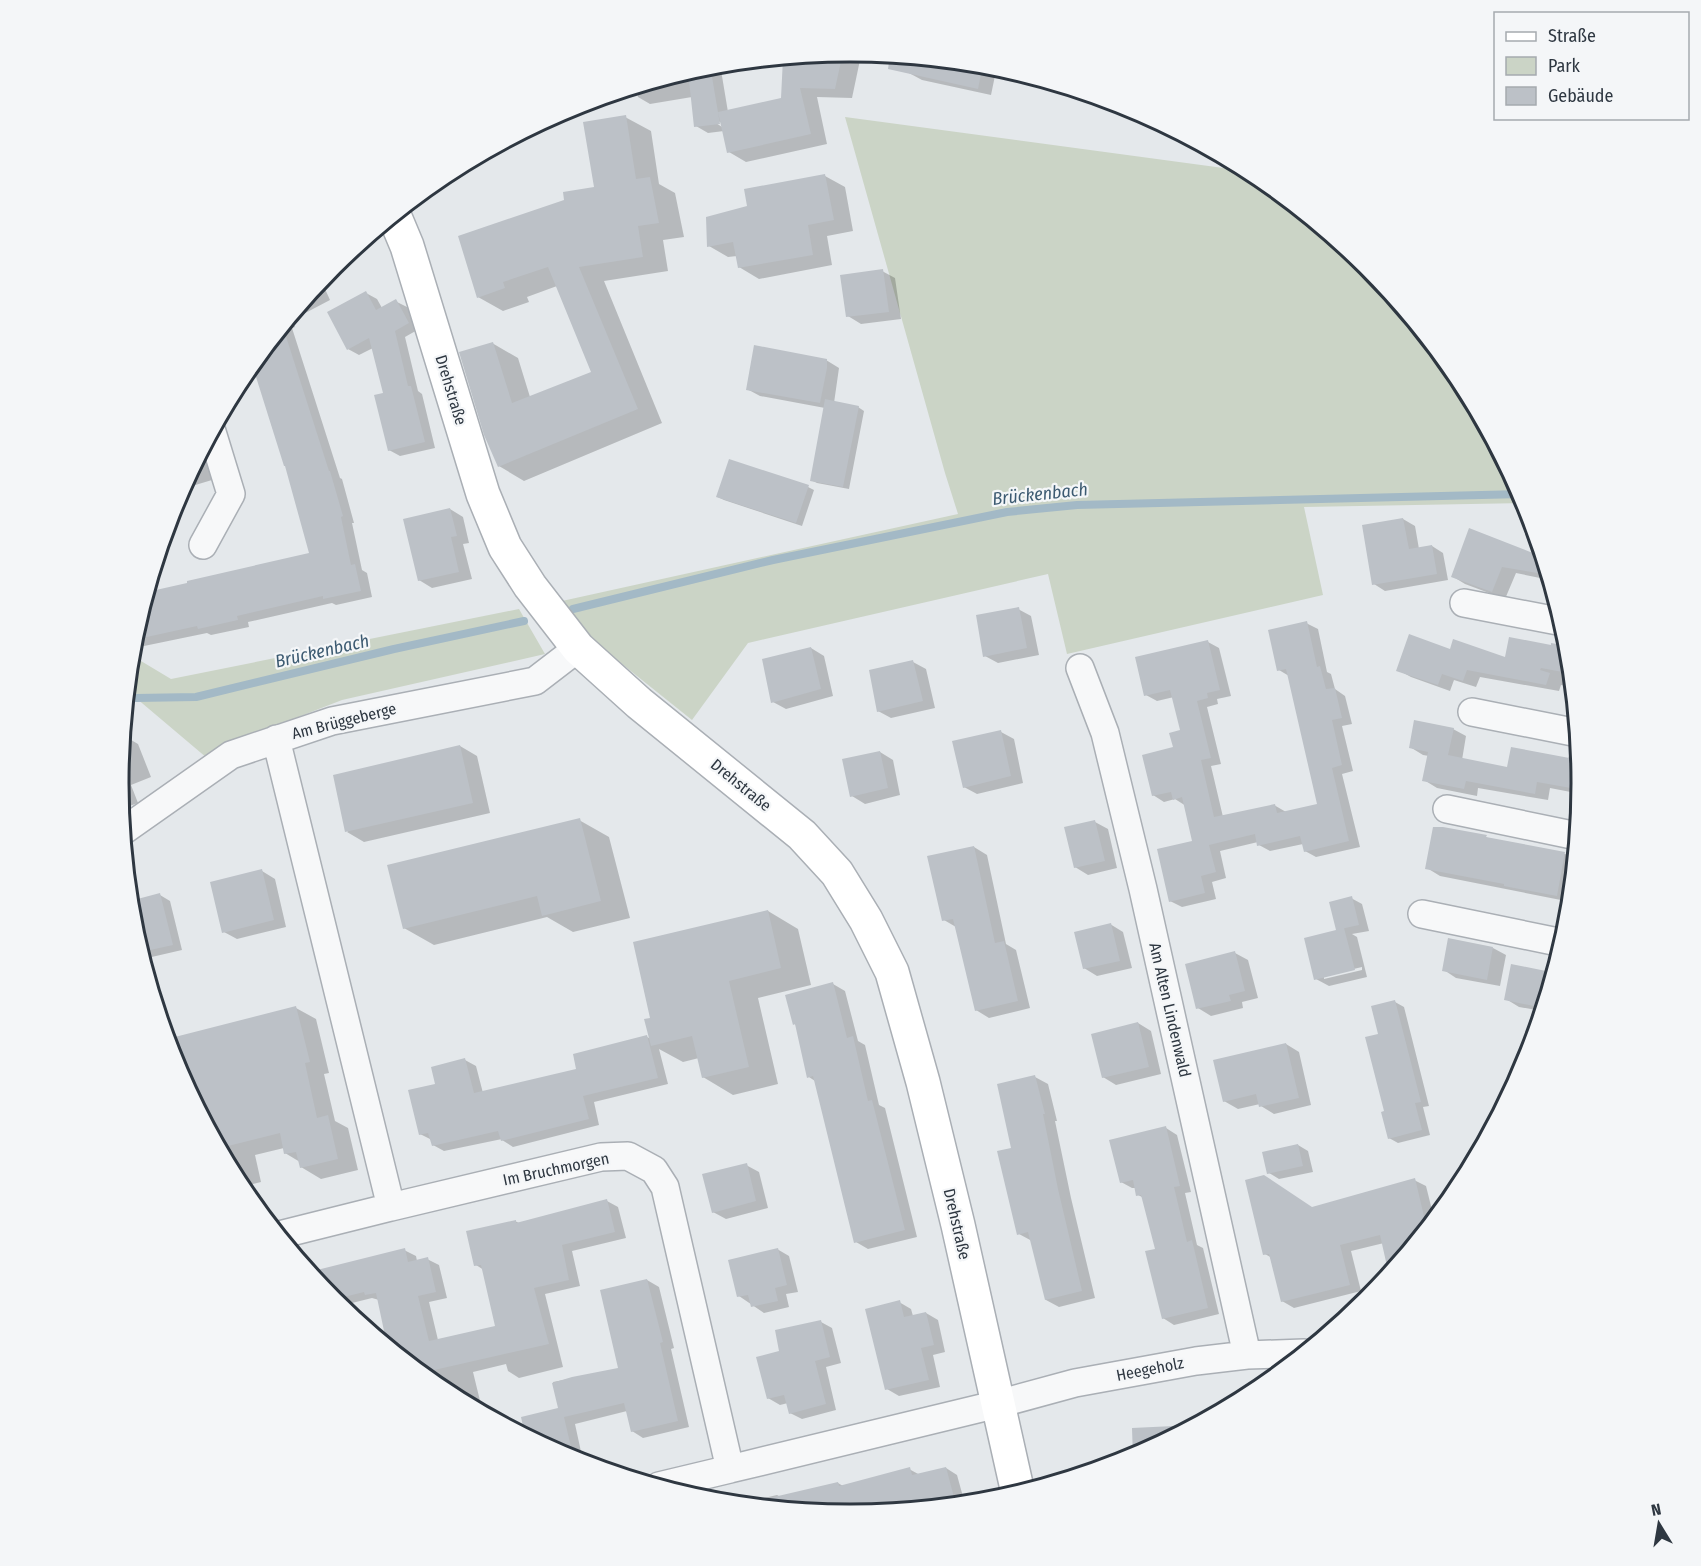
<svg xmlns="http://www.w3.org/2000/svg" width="1701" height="1566" font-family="'Fira Sans Condensed',sans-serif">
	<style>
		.green { fill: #cbd4c6 }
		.shadow { fill: #0003; fill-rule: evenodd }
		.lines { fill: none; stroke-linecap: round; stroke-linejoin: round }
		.stream { stroke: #a3b9c6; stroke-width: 8 }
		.building { fill: #bcc1c7 }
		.street-casing { stroke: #aaafb5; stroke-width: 30 }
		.secondary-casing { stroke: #aaafb5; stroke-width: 36 }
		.street { stroke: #f7f8f9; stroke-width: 27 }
		.secondary { stroke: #fff; stroke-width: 33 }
		.labels { text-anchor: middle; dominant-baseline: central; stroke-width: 4.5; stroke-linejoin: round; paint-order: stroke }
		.street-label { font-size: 16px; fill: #2e3741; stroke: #f4f6f8 }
		.water-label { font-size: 18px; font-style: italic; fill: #3c5a71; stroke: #f4f6f8 }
		.rim { fill: none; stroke: #2e3741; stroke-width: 3 }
	</style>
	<rect width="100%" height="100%" fill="#e4e8eb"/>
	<!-- green -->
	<path class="green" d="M845 117 1253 172 1257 175 1368 266 1459 377 1527 503 1304 507 1323 595 1067 654 1048 574 748 643 692 720 597 644 577 622 562 601 958 514 945 473Z
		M519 609 545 654 342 700 275 726 207 758 136 698 127 697 131 655 171 679Z"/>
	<!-- shadow -->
	<path class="shadow" d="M846 51 860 60 852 98 817 97 827 144 746 162 729 152 724 131 708 133 696 126 692 97 650 104 638 97 636 87 708 65 720 64 728 112 782 100 784 58ZM714 119 722 123V127L713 121Z
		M912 57 997 66 991 95 922 80 909 73Z
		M625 117 651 131 659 184 675 193 684 237 663 240 668 271 604 281 662 423 524 481 499 466 492 343 518 358 530 397 593 373 557 286 527 297 529 302 503 311 478 297 566 202 595 188Z
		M825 176 845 187 853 231 827 236 832 265 759 279 739 267 737 256 728 257 709 246 749 207Z
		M882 271 895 278 901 319 861 324 848 316Z
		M321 280 330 300 292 320 295 327 292 328 340 478 342 479 354 523H352L362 570 367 573 372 597 336 605 332 603 248 622 249 627 211 635 207 633 144 646 133 640 147 594 311 555 287 466 272 426 253 363Z
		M366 293 377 299 382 308 395 301 407 307 419 329 405 337 418 391 422 394 435 448 400 456 389 450 385 394 373 348 359 355 348 349Z
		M826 360 839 368 834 403 858 407 864 411 849 489 817 483 811 480 825 408 760 396 747 389Z
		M202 450 212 480 182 489Z
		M808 487 814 490 802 526 724 500 718 497Z
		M450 509 463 517 469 543 463 544 472 579 432 588 419 580Z
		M1403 519 1415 526 1419 549 1432 546 1443 553 1448 580 1385 591 1374 584Z
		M1539 544 1550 580 1516 573 1505 599 1465 584 1452 576 1537 556Z
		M1018 609 1031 616 1039 655 998 663 985 656Z
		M1306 623 1318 629 1327 672 1331 674 1335 689 1345 696 1352 724 1342 726 1353 771 1342 774 1360 847 1316 857 1305 851 1303 844 1270 851 1259 845 1258 842 1220 851 1226 878 1212 882 1216 899 1182 907 1170 901 1193 842 1186 806 1175 799 1164 802 1153 795 1182 732 1174 697 1157 701 1146 695 1208 642 1219 648 1231 696 1217 699 1218 704 1207 707 1221 764 1211 766 1223 817 1274 805 1286 812 1319 805 1289 676 1279 670Z
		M1553 644 1569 648 1573 687 1561 685 1559 691 1480 677 1476 687 1454 680 1450 691 1411 677 1398 670 1451 650 1506 659 1552 647Z
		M811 648 824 656 833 696 786 709 773 702Z
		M913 662 926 669 935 708 891 718 878 711Z
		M1453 729 1466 736 1462 760 1508 769 1568 759 1569 756 1580 758 1582 783 1581 794 1550 788 1548 800 1478 788 1477 796 1437 788 1424 780 1429 756 1423 755 1410 747Z
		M1001 732 1014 739 1023 783 977 794 964 787Z
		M126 737 138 744 151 777 131 785 138 803 121 809 119 783 123 738Z
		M460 746 477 756 490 813 364 842 347 832Z
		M880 752 893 760 900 795 865 804 852 796Z
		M579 820 609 837 630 918 573 932 547 917 434 945 404 928Z
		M1095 822 1108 829 1117 868 1088 875 1075 867Z
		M1443 829 1486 837 1491 840 1575 856 1571 902 1440 876 1427 868Z
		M974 847 987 855 1006 944 1016 950 1030 1008 989 1018 976 1010 956 927 944 920Z
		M262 871 275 879 286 927 237 939 224 932Z
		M160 895 170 901 182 950 143 959 133 925 130 902Z
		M1351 898 1362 904 1369 931 1352 934 1357 937 1367 977 1329 986 1316 979ZM1362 967V970L1324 979V976Z
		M768 911 798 929 811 985 758 998 778 1084 733 1095 703 1077 699 1058 683 1062 659 1049 668 1084 594 1102 599 1125 513 1147 502 1140V1139L444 1151 433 1145 432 1140 420 1134 437 1085 465 1060 476 1066 483 1093 578 1070 647 1037 651 1039 652 1019Z
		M1110 924 1123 932 1132 968 1097 976 1084 968Z
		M1493 948 1506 955 1500 986 1456 978 1444 970Z
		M1235 953 1248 960 1258 998 1242 1002 1243 1008 1211 1016 1198 1008Z
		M1545 972 1553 977 1542 1011 1519 1007 1506 999Z
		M833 984 845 991 858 1041 865 1045 879 1105 885 1108 917 1237 868 1249 856 1242 815 1081 809 1077 797 1025 794 1024Z
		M1395 1002 1404 1007 1429 1106 1423 1107 1430 1135 1398 1143 1389 1138 1379 1035Z
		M296 1008 316 1019 329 1073 324 1074 335 1121 348 1128 358 1170 321 1179 301 1167 300 1162 285 1153 284 1148 255 1155 261 1182 240 1187 212 1134 228 1130 221 1100 197 1106 174 1063 167 1040Z
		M1138 1023 1151 1031 1161 1074 1116 1085 1103 1077Z
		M1286 1044 1299 1052 1311 1105 1274 1114 1261 1106 1260 1104 1238 1109 1224 1101Z
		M1035 1077 1048 1084 1057 1121H1055L1071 1198 1095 1298 1059 1307 1046 1300 1032 1241 1019 1234 1013 1149Z
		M1166 1128 1177 1135 1191 1192 1185 1193 1197 1245 1203 1248 1219 1314 1174 1325 1163 1318 1156 1250 1144 1198 1138 1195 1136 1188H1132L1121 1182Z
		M1298 1145 1308 1151 1313 1172 1279 1179 1269 1173Z
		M746 1165 759 1172 768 1208 726 1219 713 1212Z
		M1414 1180 1426 1186 1433 1214 1441 1212 1393 1270 1389 1268 1384 1243 1351 1251 1361 1291 1294 1308 1282 1301 1272 1258 1265 1254 1313 1209Z
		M607 1201 618 1207 626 1238 572 1251 580 1286 545 1294 563 1367 519 1378 508 1371 506 1364 473 1372 483 1413 444 1391 386 1344H389L379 1300 372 1298 340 1306 333 1300 310 1273 404 1250 416 1256 417 1261 427 1259 439 1265 447 1298 429 1302 438 1340 497 1327 484 1270 476 1265 515 1221 519 1223Z
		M777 1249 789 1256 798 1292 786 1294 789 1307 764 1313 739 1296Z
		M647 1280 659 1287 674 1348 671 1349 689 1427 643 1438 632 1431 627 1411 575 1424 583 1461 580 1462 570 1459 527 1436 523 1418 560 1410 553 1382 620 1369Z
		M899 1302 911 1309 913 1316 926 1313 938 1320 945 1352 933 1355 940 1387 899 1396 887 1389Z
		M821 1322 832 1328 841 1363 826 1367 836 1410 802 1419 790 1413 788 1403 780 1405 768 1398 781 1352Z
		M1254 1393 1234 1404V1394Z
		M946 1468 957 1475 965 1504 850 1515 749 1505 748 1502 777 1495 781 1497 838 1483 843 1486 909 1469 920 1475Z"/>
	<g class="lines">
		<!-- stream -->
		<path class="stream" d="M573 609 773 560 1007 512 1077 505 1522 494
			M127 697 136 698 196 697 394 649 524 621"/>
	</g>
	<!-- building -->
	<path class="building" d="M843 52 835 89 800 88 811 134 727 153 718 112 781 98 783 58Z
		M890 55 983 64 978 89 888 69Z
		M710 65 720 124 694 127 688 71Z
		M626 115 636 179 650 177 659 223 638 226 643 257 579 267 638 409 498 467 484 435 459 352 493 342 512 403 591 372 548 267 503 282 505 288 477 298 458 236 564 200 563 192 594 187 583 122Z
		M825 174 834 220 808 225 813 255 738 268 733 242 707 247 706 217 747 206 744 189Z
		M883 269 889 312 846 317 840 275Z
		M366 291 376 310 396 299 409 323 395 331 408 386H411L425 442 388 451 374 395 383 393 369 338 347 350 327 312Z
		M283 327 329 471H330L343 516 341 517 351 565 355 564 361 591 323 599V596L237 616 238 620 198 629 197 626 133 640 147 592 187 583V581L309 553 285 466H284L252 364Z
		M754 345 827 359V368L820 403 746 390Z
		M825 399 859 406 843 487 810 481Z
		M729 459 809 485 796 523 716 497Z
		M450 508 457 536 451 537 459 572 418 581 403 519Z
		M1403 518 1409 549 1432 545 1437 574 1372 585 1362 525Z
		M1469 528 1543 557 1549 575 1502 567 1492 592 1451 577Z
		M1019 607 1027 648 983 657 976 615Z
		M1307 621 1317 667 1320 666 1326 689 1335 688 1342 718 1332 720 1342 765 1332 768 1349 841 1304 852 1300 836 1257 846 1255 834 1209 845 1216 872 1201 876 1205 893 1169 902 1157 849 1192 841 1182 797 1173 800 1171 792 1152 796 1142 755 1173 747 1169 733 1180 730 1170 690 1144 696 1135 657 1208 640 1220 690 1207 693 1208 698 1197 701 1211 758 1201 760 1214 817 1275 804 1277 813 1317 804 1286 669 1277 671 1268 630Z
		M1409 634 1450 649 1453 639 1505 657 1509 637 1551 645V643L1569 646 1570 659 1568 673 1541 668 1540 670 1550 673 1546 685 1467 670 1463 681 1442 674 1438 685 1396 671Z
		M811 647 821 689 771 703 762 659Z
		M913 660 923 701 877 712 869 670Z
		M1414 720 1454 728 1448 755 1507 767 1511 747 1580 760 1582 790 1537 782 1535 794 1466 781 1464 789 1422 781 1428 752 1409 748Z
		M1001 730 1011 776 963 788 952 741Z
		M460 745 473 803 345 832 333 775Z
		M880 751 888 788 850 797 842 759Z
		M580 818 601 901 542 916 537 896 403 929 387 865Z
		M1095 820 1105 861 1074 868 1064 827Z
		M1433 827H1443L1487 835 1486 837 1565 852 1557 896 1504 886V884L1425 869Z
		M974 846 995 943 1004 941 1018 1001 975 1011 953 919 942 921 927 856Z
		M262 869 274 920 222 933 210 882Z
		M160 893 173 945 141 952 133 925 130 901Z
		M1352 896 1359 925 1336 930 1329 902Z
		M768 910 781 968 729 981 749 1067 702 1078 692 1036 651 1046 644 1019 650 1018 633 942Z
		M1111 923 1120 961 1083 969 1074 932Z
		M1344 928 1355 970 1314 980 1304 938Z
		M1448 938 1493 947 1487 980 1442 971Z
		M1235 951 1245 991 1229 995 1231 1001 1196 1009 1185 964Z
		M1511 964 1546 971 1539 1007 1504 1000Z
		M833 982 847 1038 853 1036 868 1101 872 1100 905 1230 854 1243 813 1076 807 1078 795 1024 793 1025 785 995Z
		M1395 1000 1421 1102 1415 1103 1422 1130 1388 1139 1381 1112 1384 1111 1365 1037 1378 1034 1371 1006Z
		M296 1006 310 1062 305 1063 317 1118 328 1115 338 1159 300 1168 296 1152 284 1154 280 1133 220 1148 174 1063 167 1039Z
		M1138 1022 1149 1067 1102 1078 1091 1034Z
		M647 1035 658 1078 583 1096 589 1119 501 1141 498 1131 432 1146 428 1133 419 1135 408 1090 435 1084 431 1067 465 1058 474 1093 576 1069 573 1054Z
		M1286 1043 1299 1098 1259 1107 1256 1094 1223 1102 1213 1060Z
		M1035 1075 1045 1114H1043L1058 1189 1082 1291 1045 1300 1028 1232 1017 1235 997 1151 1011 1148 997 1084Z
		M1166 1126 1180 1186 1174 1187 1187 1242 1192 1240 1208 1308 1162 1319 1145 1251 1155 1249 1141 1195 1136 1196 1133 1180 1120 1183 1109 1140Z
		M1298 1144 1303 1166 1267 1174 1262 1152Z
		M747 1163 756 1201 712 1213 702 1174Z
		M1264 1175 1312 1207 1415 1178 1427 1229 1389 1275 1380 1235 1340 1245 1350 1285 1281 1302 1269 1254 1263 1255 1245 1180Z
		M607 1199 615 1232 562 1245 569 1280 534 1288 549 1344 421 1373 387 1345 376 1293 365 1295 364 1292 332 1300 309 1272 405 1248 408 1262 428 1257 436 1292 418 1296 429 1341 495 1326 481 1265 474 1266 466 1231 516 1220V1223Z
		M778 1248 787 1285 775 1288 778 1301 751 1307 748 1295 737 1297 728 1260Z
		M647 1279 663 1342 660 1343 678 1421 631 1432 624 1403 564 1417 574 1460 525 1435 521 1417 558 1408 552 1383 572 1377 618 1368 600 1290Z
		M900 1300 904 1317 926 1312 934 1345 921 1348 929 1380 885 1390 865 1309Z
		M821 1320 830 1357 815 1361 826 1404 789 1414 784 1395 767 1399 756 1357 779 1351 775 1330Z
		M1195 1425 1147 1451 1133 1458 1132 1428Z
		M910 1467 912 1475 946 1467 956 1505 884 1512 882 1506 841 1514 753 1505 752 1502 838 1482 839 1486Z"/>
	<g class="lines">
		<defs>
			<path id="street" d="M203 545 231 494 212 432
				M1464 603 1563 622
				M1080 668 1105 733 1143 889 1247 1355
				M1472 712 1578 733
				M276 739 391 1207 601 1157 628 1156 654 1170 665 1187 730 1469 998 1404 1075 1383 1196 1361 1247 1355 1304 1353
				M1447 809 1577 836
				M123 831 231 755 332 721 535 681 578 648
				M1422 914 1563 943
				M279 1235 391 1207
				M659 1486 730 1469"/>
			<path id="secondary" d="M394 215 407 246 483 494 505 547 530 586 578 648 639 703 802 835 837 873 866 920 892 972 923 1082 958 1225 1018 1493"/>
		</defs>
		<!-- street casing -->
		<use href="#street" class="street-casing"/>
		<!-- secondary casing -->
		<use href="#secondary" class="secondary-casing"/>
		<!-- street -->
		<use href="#street" class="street"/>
		<!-- secondary -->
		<use href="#secondary" class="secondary"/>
	</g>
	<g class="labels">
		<!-- street labels -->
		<g class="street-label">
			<text transform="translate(451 390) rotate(73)">Drehstraße</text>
			<text transform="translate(344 721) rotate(-14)">Am Brüggeberge</text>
			<text transform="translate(741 785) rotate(39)">Drehstraße</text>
			<text transform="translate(1170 1010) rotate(77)">Am Alten Lindenwald</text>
			<text transform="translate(556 1169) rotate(-12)">Im Bruchmorgen</text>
			<text transform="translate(957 1224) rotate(77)">Drehstraße</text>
			<text transform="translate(1150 1369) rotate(-11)">Heegeholz</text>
		</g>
		<!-- water labels -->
		<g class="water-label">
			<text transform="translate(1040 494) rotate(-6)">Brückenbach</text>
			<text transform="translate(322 651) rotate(-13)">Brückenbach</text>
		</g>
	</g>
	<!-- crop -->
	<path d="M0 0H1701V1566H0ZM129 783a721 721 0 1 1 1442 0a721 721 0 1 1-1442 0Z" fill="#f4f6f8" fill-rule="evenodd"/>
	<path class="rim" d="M129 783a721 721 0 1 1 1442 0a721 721 0 1 1-1442 0Z"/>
	<!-- legend -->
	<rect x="1494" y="12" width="195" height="108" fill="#f4f6f8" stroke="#a5aaaf" stroke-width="1.5"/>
	<rect x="1506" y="32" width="30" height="9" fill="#ffffff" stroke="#a5aaaf" stroke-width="1.5"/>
	<text x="1548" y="42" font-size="18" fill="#2e3741">Straße</text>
	<rect x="1506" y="57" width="30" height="18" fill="#cbd4c6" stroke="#a5aaaf" stroke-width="1.5"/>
	<text x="1548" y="72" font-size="18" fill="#2e3741">Park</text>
	<rect x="1506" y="87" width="30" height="18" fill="#bcc1c7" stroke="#a5aaaf" stroke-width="1.5"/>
	<text x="1548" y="102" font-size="18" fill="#2e3741">Gebäude</text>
	<!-- north arrow -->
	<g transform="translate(1659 1524) rotate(349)" stroke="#f4f6f8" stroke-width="4.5" paint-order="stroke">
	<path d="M0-4.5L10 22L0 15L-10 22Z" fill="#2e3741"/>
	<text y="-9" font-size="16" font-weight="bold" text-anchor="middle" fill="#2e3741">N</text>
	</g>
</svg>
